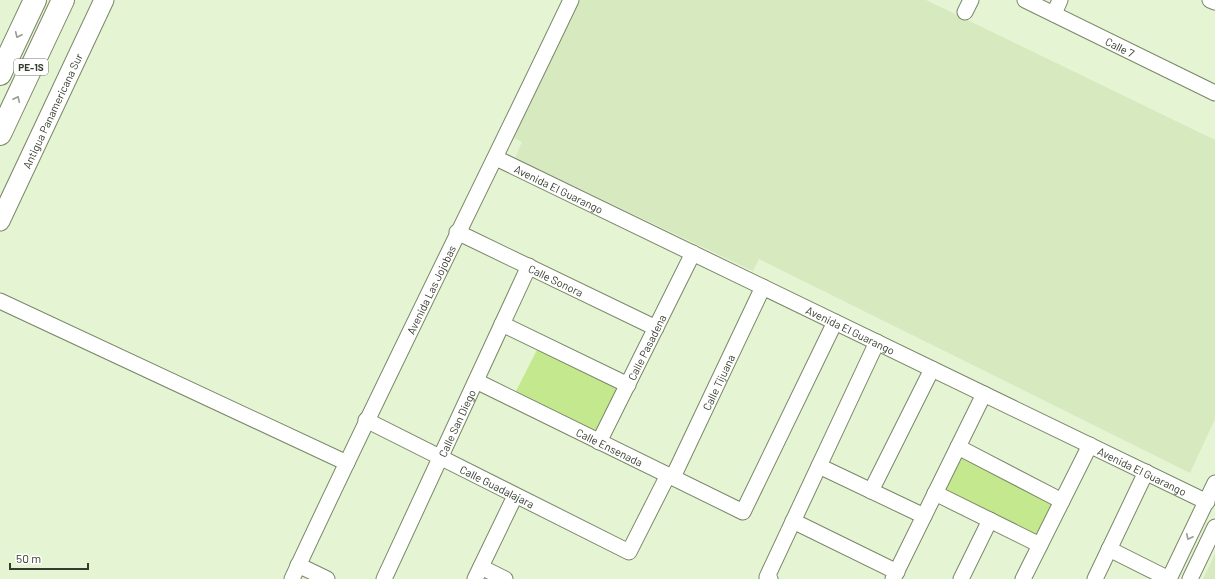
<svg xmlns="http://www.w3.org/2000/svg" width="1215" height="579" font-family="Barlow,sans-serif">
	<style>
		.built { fill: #d7e9bf }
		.green { fill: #c3e88d }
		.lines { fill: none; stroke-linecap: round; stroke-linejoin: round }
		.minor-casing { stroke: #7a8768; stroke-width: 17 }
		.major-casing { stroke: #7a8768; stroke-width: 21 }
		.highway-casing { stroke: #7a8768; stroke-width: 24 }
		.minor { stroke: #fff; stroke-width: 15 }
		.major { stroke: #fff; stroke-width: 19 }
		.highway { stroke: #fff; stroke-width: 22 }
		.oneway { stroke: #9a9d96 }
		.labels { text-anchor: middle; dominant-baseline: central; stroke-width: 3; stroke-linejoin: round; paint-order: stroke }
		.shield { fill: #fff; stroke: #72766c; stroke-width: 1 }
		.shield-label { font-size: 10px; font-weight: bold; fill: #353b2d }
		.street-label { font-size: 11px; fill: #353b2d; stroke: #fff }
	</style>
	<rect width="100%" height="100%" fill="#e5f4d2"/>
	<!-- built -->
	<path class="built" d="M580 0H926L1215 140V419L1190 473 759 259 753 271 515 158 522 142 514 138Z
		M1215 554V579H1203Z"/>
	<!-- green -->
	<path class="green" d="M538 348 620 388 596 435 514 395Z
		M960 453 1056 501 1037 539 940 490Z"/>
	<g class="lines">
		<defs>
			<g id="minor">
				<path id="s1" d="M1025 0 1215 93"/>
				<path d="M1210 0 1215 2"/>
				<path d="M965 12 971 0"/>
				<path d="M1054 14 1060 0"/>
				<path id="s2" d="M496 158 1207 502"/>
				<path id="s3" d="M457 232 656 328"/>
				<path d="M0 301 347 463"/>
				<path d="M502 324 628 385"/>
				<path id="s4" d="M476 381 743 512 835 322"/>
				<path id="s5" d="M366 420 629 552 668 475"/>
				<path id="s6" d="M599 442 693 253"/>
				<path d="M958 447 1062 501"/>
				<path d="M819 466 924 516"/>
				<path id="s7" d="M673 477 763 287"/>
				<path d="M871 491 932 369"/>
				<path d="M935 493 1040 545"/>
				<path d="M793 521 897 572"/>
				<path d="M1109 549 1169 579"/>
				<path d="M298 565 327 579"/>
				<path d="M481 567 505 579"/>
				<path id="s8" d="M292 579C382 385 479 193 571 0"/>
				<path id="s9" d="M384 579 529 266"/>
				<path d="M475 579 515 496"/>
				<path d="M770 579 767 577 877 342"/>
				<path d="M893 579 984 394"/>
				<path d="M961 579 990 520"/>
				<path d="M1023 579 1090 445"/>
				<path d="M1095 579 1146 472"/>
				<path d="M1169 579 1215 483"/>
				<path d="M1190 579 1215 527"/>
			</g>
			<g id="major">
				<path id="s10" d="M0 221 104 0"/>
			</g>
			<path id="highway" d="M0 74 35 0
				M0 134 63 0"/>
		</defs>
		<!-- minor casing -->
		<use href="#minor" class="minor-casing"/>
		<!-- major casing -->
		<use href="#major" class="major-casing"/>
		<!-- highway casing -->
		<use href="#highway" class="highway-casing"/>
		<!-- minor -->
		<use href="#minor" class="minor"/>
		<!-- major -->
		<use href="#major" class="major"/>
		<!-- highway -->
		<use href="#highway" class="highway"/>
	</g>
	<!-- one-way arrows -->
	<defs><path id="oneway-chevron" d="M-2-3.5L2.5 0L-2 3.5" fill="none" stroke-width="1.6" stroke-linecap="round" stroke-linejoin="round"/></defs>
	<g class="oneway">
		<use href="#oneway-chevron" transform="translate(18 35) rotate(115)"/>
		<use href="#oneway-chevron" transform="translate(17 99) rotate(-65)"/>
		<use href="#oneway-chevron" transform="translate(1189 537) rotate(116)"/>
	</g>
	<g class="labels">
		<!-- shield labels -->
		<rect class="shield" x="14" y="59" width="34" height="16" rx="3"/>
		<g class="shield-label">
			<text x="31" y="67">PE-1S</text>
		</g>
		<!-- street labels -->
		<g class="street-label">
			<text stroke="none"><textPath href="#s1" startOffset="106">Calle 7</textPath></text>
			<text stroke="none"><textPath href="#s10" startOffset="122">Antigua Panamericana Sur</textPath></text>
			<text stroke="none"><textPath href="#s2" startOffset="70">Avenida El Guarango</textPath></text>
			<text stroke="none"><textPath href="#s3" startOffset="110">Calle Sonora</textPath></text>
			<text stroke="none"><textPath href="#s8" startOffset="321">Avenida Las Jojobas</textPath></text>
			<text stroke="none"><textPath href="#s2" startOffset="394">Avenida El Guarango</textPath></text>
			<text stroke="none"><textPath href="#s6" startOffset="106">Calle Pasadena</textPath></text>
			<text stroke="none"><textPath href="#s7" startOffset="105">Calle Tijuana</textPath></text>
			<text stroke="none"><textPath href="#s9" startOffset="172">Calle San Diego</textPath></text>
			<text stroke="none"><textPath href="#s4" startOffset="149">Calle Ensenada</textPath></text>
			<text stroke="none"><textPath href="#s2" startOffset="718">Avenida El Guarango</textPath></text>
			<text stroke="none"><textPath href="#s5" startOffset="147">Calle Guadalajara</textPath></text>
		</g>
	</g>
	<!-- scale -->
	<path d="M10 563v6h78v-6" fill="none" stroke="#353b2d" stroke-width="2"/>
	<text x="16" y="563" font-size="12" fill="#353b2d" stroke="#ffffff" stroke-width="3" paint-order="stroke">50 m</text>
</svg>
